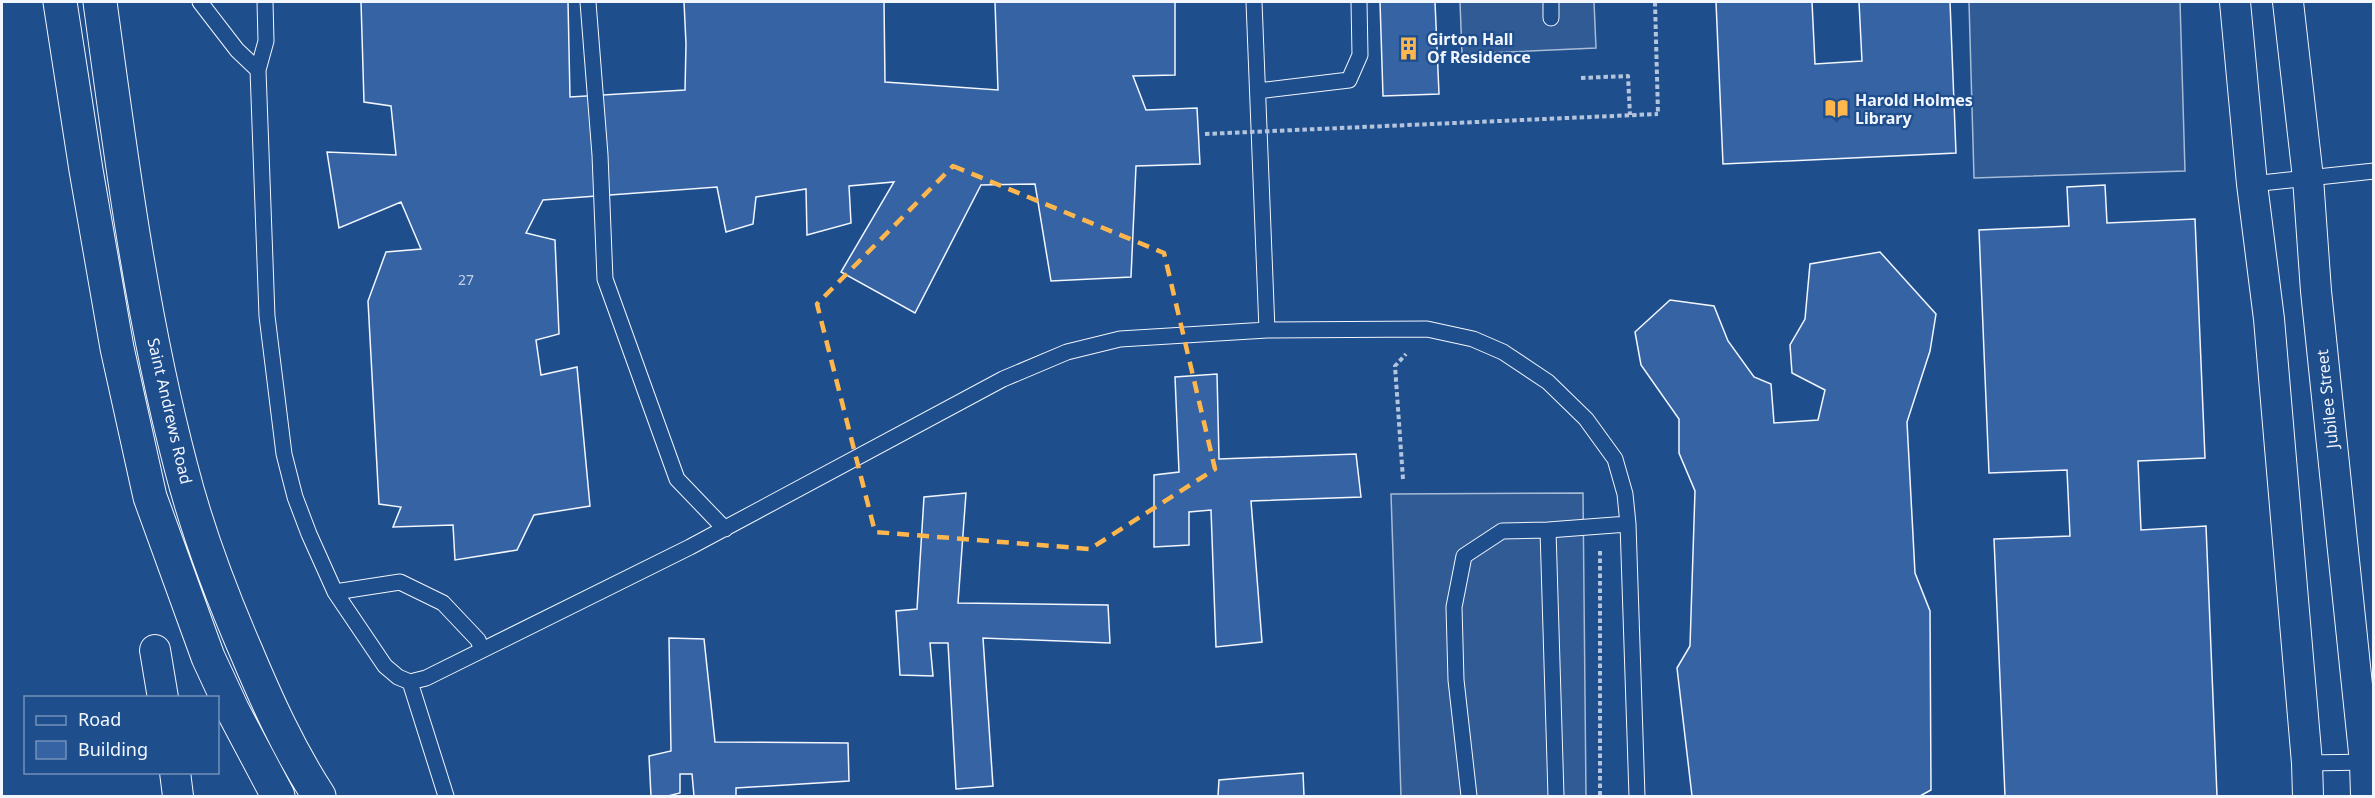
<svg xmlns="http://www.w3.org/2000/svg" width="2375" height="798" font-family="'Noto Sans',sans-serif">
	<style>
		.parking { fill: #305b95; stroke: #a8bbd7; stroke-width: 1.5 }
		.building { fill: #3563a3; stroke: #f2f6ff; stroke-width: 1.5 }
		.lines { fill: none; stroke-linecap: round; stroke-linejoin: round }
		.lane-casing { stroke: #f2f6ff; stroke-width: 17 }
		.street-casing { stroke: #f2f6ff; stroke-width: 32 }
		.secondary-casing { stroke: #f2f6ff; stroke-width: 35 }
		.path { stroke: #b3c4dc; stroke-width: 4; stroke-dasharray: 4.5 3; stroke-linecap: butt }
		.lane { stroke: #1f4e8c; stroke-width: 15 }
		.street { stroke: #1f4e8c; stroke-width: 30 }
		.secondary { stroke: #1f4e8c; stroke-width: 33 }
		.path-bridge { stroke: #b3c4dc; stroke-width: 4; stroke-dasharray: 4.5 3; stroke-linecap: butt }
		.marked { fill: none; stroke: #ffb74d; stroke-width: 4.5; stroke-dasharray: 12 8; stroke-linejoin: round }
		.labels { text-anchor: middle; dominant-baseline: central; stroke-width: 4.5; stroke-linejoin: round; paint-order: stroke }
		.number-label { font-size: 14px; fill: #c3d1e8 }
		.poi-label { font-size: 16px; font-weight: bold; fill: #f2f6ff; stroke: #1f4e8c; text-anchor: start }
		.street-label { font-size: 16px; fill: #f2f6ff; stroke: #1f4e8c }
	</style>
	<rect width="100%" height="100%" fill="#1f4e8c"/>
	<!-- parking -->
	<path class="parking" d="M1460 2H1594L1596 48 1462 54Z
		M1969 2H2180L2185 171 1974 178Z
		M1583 493 1586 796H1401L1391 494Z"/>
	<!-- building -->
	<path class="building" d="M361 2H568L570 97 685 90 686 44 684 2H884L885 82 998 90 995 2H1175V75L1133 76 1146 110 1197 108 1200 164 1136 166 1131 277 1051 281 1035 184 981 185 915 313 841 272 894 182 849 186 851 223 807 235 806 189 756 197 753 224 726 232 717 187 543 200 526 233 555 240 559 334 536 340 541 375 577 367 590 506 534 515 517 550 455 560 453 525 393 527 401 507 379 504 368 301 386 252 421 249 401 202 339 228 327 152 396 155 391 106 364 102Z
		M1380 2H1435L1439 94 1383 96Z
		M1716 2H1812L1815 64 1862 61 1859 2H1950L1956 153 1723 164Z
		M2105 185 2107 223 2195 219 2205 458 2138 461 2141 530 2206 526 2217 796H2005L1994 539 2070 536 2067 470 1989 473 1979 230 2069 226 2067 187Z
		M1880 252 1936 314 1930 351 1907 422 1915 573 1930 611 1931 790 1920 796H1692L1677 668 1690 646 1695 491 1679 453V419L1641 365 1635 332 1670 300 1714 306 1728 341 1754 377 1771 384 1774 423 1818 420 1825 390 1792 373 1790 345 1805 319 1810 264Z
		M1217 374 1219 459 1356 454 1361 497 1251 501 1262 642 1216 647 1211 510 1189 512V545L1154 547V475L1179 472 1175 377Z
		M966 493 958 603 1108 605 1110 643 983 638 993 786 956 789 948 643H930L933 676 900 675 896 611 917 609 924 497Z
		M669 638 704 639 715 742 848 743 849 781 736 788V796H694L692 774H680V793L668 796H651L649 756 671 751Z
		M1303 773 1304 796H1218L1219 780Z"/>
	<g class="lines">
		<defs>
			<path id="lane" d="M200 2 237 50 258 70
				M265 2 266 41 258 70 267 316 284 454 295 497 309 534 335 592 385 666 398 677 410 682 426 678 690 547 1003 379 1067 352 1120 339 1267 330 1427 329 1473 339 1503 352 1548 382 1586 419 1615 459 1625 494 1628 524 1637 796
				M588 2 600 155 605 279 677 479 725 529
				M1254 2 1267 330
				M1551 2V18
				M1258 91 1349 80 1360 55 1359 2
				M2252 184 2374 171
				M1548 530 1556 796
				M335 592 400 582 443 603 478 640 482 650
				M410 682 446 796
				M2307 763 2370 762
				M1469 796 1456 680 1454 607 1464 556 1502 531 1548 530 1628 524"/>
			<path id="street" d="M2235 2 2252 184 2269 319 2307 763 2308 796
				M2288 2 2308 178 2316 291 2365 762 2366 796
				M155 650 163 698
				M175 772 178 796"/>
			<path id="secondary" d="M60 2 86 170 117 348 150 497 208 657 233 711 278 796
				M100 2C121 157 141 315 181 467 197 530 220 591 246 651 267 701 289 750 319 796"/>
		</defs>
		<!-- lane casing -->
		<use href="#lane" class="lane-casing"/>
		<!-- street casing -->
		<use href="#street" class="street-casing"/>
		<!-- secondary casing -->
		<use href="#secondary" class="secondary-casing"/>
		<!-- path -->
		<path class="path" d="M1655 2 1658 114
			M1581 78 1628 76 1630 115
			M1403 479 1395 366 1406 354
			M1600 551V796"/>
		<!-- lane -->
		<use href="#lane" class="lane"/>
		<!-- street -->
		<use href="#street" class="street"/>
		<!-- secondary -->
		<use href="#secondary" class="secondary"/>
		<!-- path-bridge -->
		<path class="path-bridge" d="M1205 134 1658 114"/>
	</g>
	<!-- marked area -->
	<path class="marked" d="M953 166 1164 253 1215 469 1090 549 875 532 817 304Z"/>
	<!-- icons -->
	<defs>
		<symbol id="building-bare" viewBox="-9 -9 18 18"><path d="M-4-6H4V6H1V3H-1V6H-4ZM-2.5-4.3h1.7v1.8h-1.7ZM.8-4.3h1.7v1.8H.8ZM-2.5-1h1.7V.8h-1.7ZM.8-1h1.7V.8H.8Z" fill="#ffb74d" stroke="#1f4e8c" stroke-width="2.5" paint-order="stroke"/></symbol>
		<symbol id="library-bare" viewBox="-9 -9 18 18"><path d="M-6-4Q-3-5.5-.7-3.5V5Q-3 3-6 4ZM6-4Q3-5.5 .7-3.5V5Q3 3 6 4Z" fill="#ffb74d" stroke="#1f4e8c" stroke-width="2.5" paint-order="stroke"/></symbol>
	</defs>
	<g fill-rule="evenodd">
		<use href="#building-bare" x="1392" y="32" width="33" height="33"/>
		<use href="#library-bare" x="1820" y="92" width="33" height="33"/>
	</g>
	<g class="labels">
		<!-- number labels -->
		<g class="number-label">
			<text x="466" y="279">27</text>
		</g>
		<!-- poi labels -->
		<g class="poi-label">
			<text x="1427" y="39">Girton Hall<tspan x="1427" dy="18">Of Residence</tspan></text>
			<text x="1855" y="100">Harold Holmes<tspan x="1855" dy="18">Library</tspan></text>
		</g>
		<!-- street labels -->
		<g class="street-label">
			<text transform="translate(2327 399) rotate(-96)">Jubilee Street</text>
			<text transform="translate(170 411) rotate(77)">Saint Andrews Road</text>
		</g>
	</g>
	<!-- border -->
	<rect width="2375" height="798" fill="none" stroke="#f2f6ff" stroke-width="6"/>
	<!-- legend -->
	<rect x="24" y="696" width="195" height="78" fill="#1f4e8c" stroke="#7391ba" stroke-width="1.5"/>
	<rect x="36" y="716" width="30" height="9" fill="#1f4e8c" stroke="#7391ba" stroke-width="1.5"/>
	<text x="78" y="726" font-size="18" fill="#f2f6ff">Road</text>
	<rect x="36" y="741" width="30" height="18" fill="#3563a3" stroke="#7391ba" stroke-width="1.5"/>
	<text x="78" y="756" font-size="18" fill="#f2f6ff">Building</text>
</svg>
